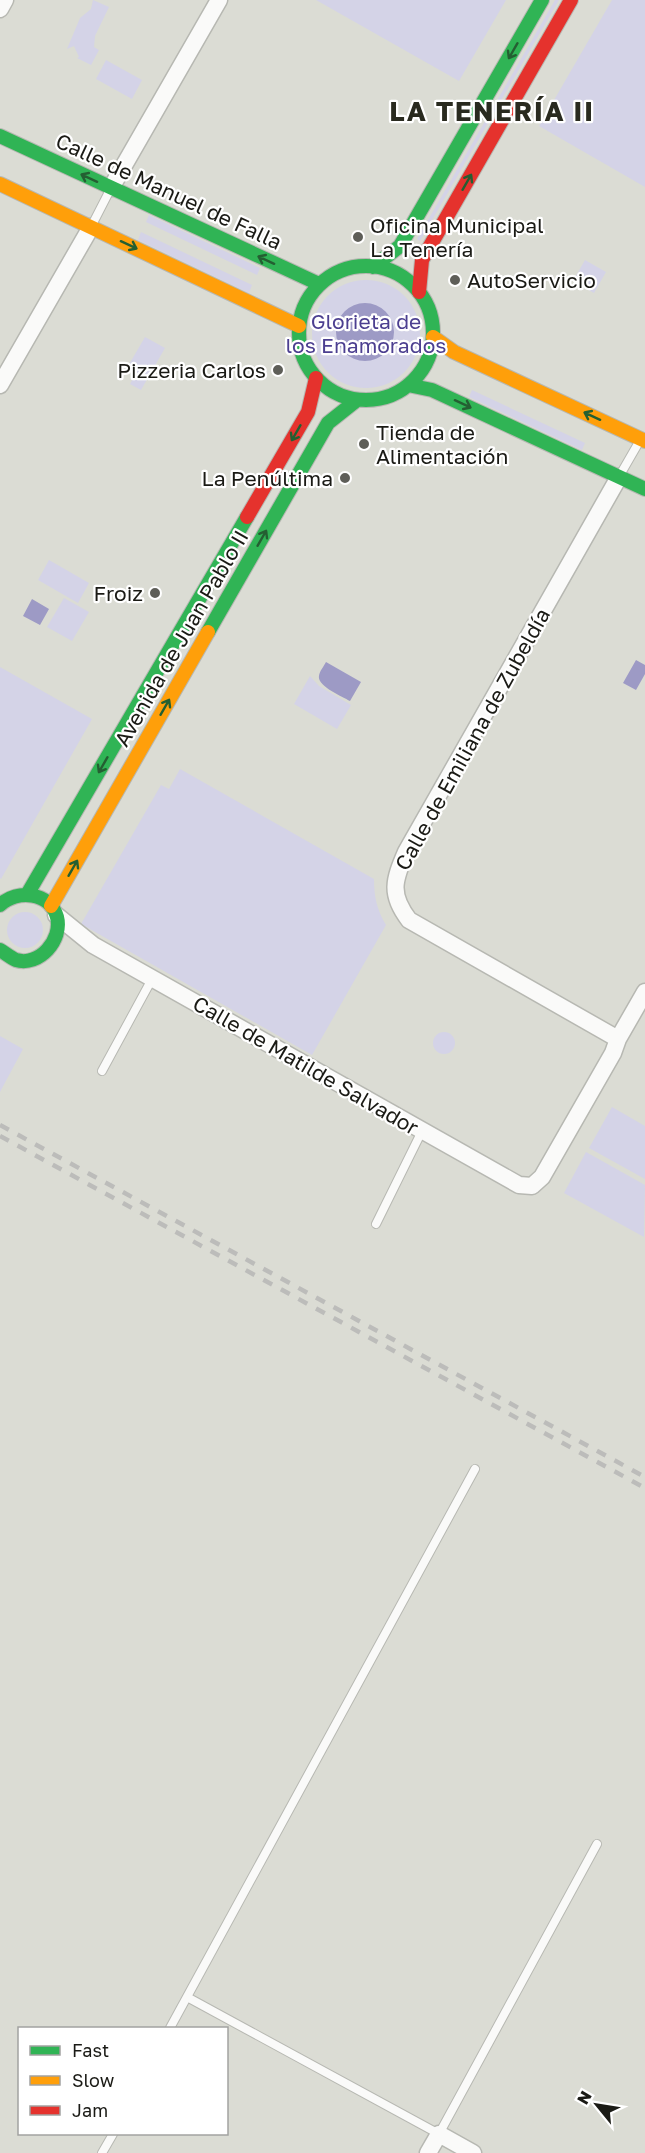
<svg xmlns="http://www.w3.org/2000/svg" width="645" height="2153" font-family="'Golos Text',sans-serif">
	<style>
		.green { fill: #d4d3e7 }
		.water { fill: #9d9ac5 }
		.lines { fill: none; stroke-linecap: round; stroke-linejoin: round }
		.lane-casing { stroke: #b7b8b2; stroke-width: 10 }
		.street-casing { stroke: #b7b8b2; stroke-width: 19 }
		.fast-casing { stroke: #b7b8b2; stroke-width: 16 }
		.slow-casing { stroke: #b7b8b2; stroke-width: 16 }
		.jam-casing { stroke: #b7b8b2; stroke-width: 16 }
		.lane { stroke: #fafaf9; stroke-width: 8 }
		.street { stroke: #fafaf9; stroke-width: 16 }
		.fast { stroke: #30b455; stroke-width: 14 }
		.slow { stroke: #ff9f0a; stroke-width: 14 }
		.jam { stroke: #e5322d; stroke-width: 14 }
		.rail { stroke: #bcbcba; stroke-width: 4.5; stroke-dasharray: 10 10; stroke-linecap: butt }
		.oneway { stroke: #245f32 }
		.poi-dot { fill: #5e5e58; stroke: #fff; stroke-width: 2 }
		.labels { text-anchor: middle; dominant-baseline: central; stroke-width: 4.5; stroke-linejoin: round; paint-order: stroke }
		.street-label { font-size: 21px; fill: #1a1a15; stroke: #fff }
		.poi-label { font-size: 21px; fill: #1a1a15; stroke: #fff; text-anchor: start }
		.park-label { font-size: 21px; fill: #4c3f90; stroke: #fff }
		.district-label { font-size: 27px; font-weight: bold; letter-spacing: 1.5px; fill: #292a1f; stroke: #fff }
	</style>
	<rect width="100%" height="100%" fill="#dbdcd4"/>
	<!-- green -->
	<path class="green" d="M93 0 109 7 95 36 94 47 99 50 91 65 77 58 79 57 74 46 67 49 80 18 91 9Z
		M316 0H506L459 81Z
		M555 0H559L420 241 417 239Z
		M612 0H645V187L539 126Z
		M106 60 142 80 132 99 96 79Z
		M149 215 260 268 257 275 146 222Z
		M141 232 252 285 249 293 138 240Z
		M585 260 606 272 594 293 573 281Z
		M312 334a54 54 0 1 1 108 0a54 54 0 1 1-108 0Z
		M145 337 165 348 141 390 130 384 136 373 127 368Z
		M472 390 585 443 582 450 469 397Z
		M49 560 89 583 78 603 38 580Z
		M64 598 89 612 72 641 47 627Z
		M0 667 92 719 1 879 0 878Z
		M310 676 319 686 351 705 337 729 294 704Z
		M180 769 374 879C374 897 377 910 386 925L312 1055 81 924 161 785 169 789Z
		M7 930a18 18 0 1 1 36 0a18 18 0 1 1-36 0Z
		M433 1043a11 11 0 1 1 22 0a11 11 0 1 1-22 0Z
		M0 1036 23 1049 0 1092Z
		M612 1107 645 1126V1179L589 1148Z
		M586 1152 645 1185 644 1237 564 1193Z"/>
	<!-- water -->
	<path class="water" d="M336 332a29 29 0 1 1 58 0a29 29 0 1 1-58 0Z
		M32 599 49 609 40 625 23 616Z
		M636 660 645 665V674L636 690 623 683Z
		M326 662 361 682 350 701C342 696 317 686 319 676 319 672 324 666 326 662Z"/>
	<g class="lines">
		<defs>
			<path id="lane" d="M92 225 111 188
				M620 475 639 442
				M102 1071 152 979
				M376 1224 422 1131
				M187 1997 439 2134 597 1844
				M170 2028 475 1469
				M102 2153 113 2134"/>
			<path id="street" d="M0 9 5 0
				M111 188 219 0
				M0 385 91 227
				M56 915 93 945 519 1185 532 1186 542 1177 613 1053 618 1039 645 992
				M618 1039 409 920C389 894 394 880 406 852L619 477
				M428 2153 439 2134 473 2153"/>
			<path id="fast" d="M0 136 319 284
				M299 333a67 67 0 1 1 134 0a67 67 0 1 1-134 0Z
				M373 267 400 246 542 0
				M408 385 432 390 645 489
				M208 632 328 423 357 400
				M28 893 247 517
				M0 905C17 889 50 892 57 917 63 940 39 967 16 960 11 958 5 953 0 950"/>
			<path id="slow" d="M0 184 299 326
				M433 337 454 352 645 441
				M51 906 208 632"/>
			<path id="jam" d="M419 292 422 260 571 0
				M247 517 308 412 316 378"/>
		</defs>
		<!-- lane casing -->
		<use href="#lane" class="lane-casing"/>
		<!-- street casing -->
		<use href="#street" class="street-casing"/>
		<!-- fast casing -->
		<use href="#fast" class="fast-casing"/>
		<!-- slow casing -->
		<use href="#slow" class="slow-casing"/>
		<!-- jam casing -->
		<use href="#jam" class="jam-casing"/>
		<!-- lane -->
		<use href="#lane" class="lane"/>
		<!-- street -->
		<use href="#street" class="street"/>
		<!-- fast -->
		<use href="#fast" class="fast"/>
		<!-- slow -->
		<use href="#slow" class="slow"/>
		<!-- jam -->
		<use href="#jam" class="jam"/>
		<!-- rail -->
		<path class="rail" d="M0 1125 645 1477
			M0 1136 645 1488"/>
	</g>
	<!-- one-way arrows -->
	<defs><path id="oneway-shaft" d="M-6 0H5M1.5-3L5.5 0L1.5 3" fill="none" stroke-width="1.6" stroke-linecap="round" stroke-linejoin="round" transform="scale(1.5)"/></defs>
	<g class="oneway">
		<use href="#oneway-shaft" transform="translate(513 51) rotate(120)"/>
		<use href="#oneway-shaft" transform="translate(89 178) rotate(-155)"/>
		<use href="#oneway-shaft" transform="translate(467 182) rotate(-60)"/>
		<use href="#oneway-shaft" transform="translate(129 245) rotate(25)"/>
		<use href="#oneway-shaft" transform="translate(266 260) rotate(-155)"/>
		<use href="#oneway-shaft" transform="translate(463 404) rotate(25)"/>
		<use href="#oneway-shaft" transform="translate(592 416) rotate(-155)"/>
		<use href="#oneway-shaft" transform="translate(296 433) rotate(120)"/>
		<use href="#oneway-shaft" transform="translate(262 538) rotate(-60)"/>
		<use href="#oneway-shaft" transform="translate(165 707) rotate(-60)"/>
		<use href="#oneway-shaft" transform="translate(103 765) rotate(120)"/>
		<use href="#oneway-shaft" transform="translate(73 868) rotate(-60)"/>
	</g>
	<!-- markers -->
	<g class="poi-dot">
		<circle cx="358" cy="237" r="6"/>
		<circle cx="455" cy="280" r="6"/>
		<circle cx="278" cy="370" r="6"/>
		<circle cx="364" cy="444" r="6"/>
		<circle cx="345" cy="478" r="6"/>
		<circle cx="155" cy="593" r="6"/>
	</g>
	<g class="labels">
		<!-- street labels -->
		<g class="street-label">
			<text transform="translate(169 191) rotate(25)">Calle de Manuel de Falla</text>
			<text transform="translate(181 638) rotate(-60)">Avenida de Juan Pablo II</text>
			<text transform="translate(472 739) rotate(-61)">Calle de Emiliana de Zubeldía</text>
			<text transform="translate(306 1065) rotate(30)">Calle de Matilde Salvador</text>
		</g>
		<!-- poi labels -->
		<g class="poi-label">
			<text x="370" y="225">Oficina Municipal<tspan x="370" dy="24">La Tenería</tspan></text>
			<text x="467" y="280">AutoServicio</text>
			<text x="266" y="370" text-anchor="end">Pizzeria Carlos</text>
			<text x="376" y="432">Tienda de<tspan x="376" dy="24">Alimentación</tspan></text>
			<text x="333" y="478" text-anchor="end">La Penúltima</text>
			<text x="143" y="593" text-anchor="end">Froiz</text>
		</g>
		<!-- park labels -->
		<g class="park-label">
			<text x="366" y="321">Glorieta de<tspan x="366" dy="24">los Enamorados</tspan></text>
		</g>
		<!-- district labels -->
		<g class="district-label">
			<text x="492" y="111">LA TENERÍA II</text>
		</g>
	</g>
	<!-- legend -->
	<rect x="18" y="2027" width="210" height="108" fill="#ffffff" stroke="#a3a3a1" stroke-width="1.5"/>
	<rect x="30" y="2046" width="30" height="9" fill="#30b455" stroke="#a3a3a1" stroke-width="1.5"/>
	<text x="72" y="2057" font-size="18" fill="#1a1a15">Fast</text>
	<rect x="30" y="2076" width="30" height="9" fill="#ff9f0a" stroke="#a3a3a1" stroke-width="1.5"/>
	<text x="72" y="2087" font-size="18" fill="#1a1a15">Slow</text>
	<rect x="30" y="2106" width="30" height="9" fill="#e5322d" stroke="#a3a3a1" stroke-width="1.5"/>
	<text x="72" y="2117" font-size="18" fill="#1a1a15">Jam</text>
	<!-- north arrow -->
	<g transform="translate(597 2105) rotate(300)" stroke="#ffffff" stroke-width="4.5" paint-order="stroke">
	<path d="M0-4.5L10 22L0 15L-10 22Z" fill="#1a1a15"/>
	<text y="-9" font-size="16" font-weight="bold" text-anchor="middle" fill="#1a1a15">N</text>
	</g>
</svg>
